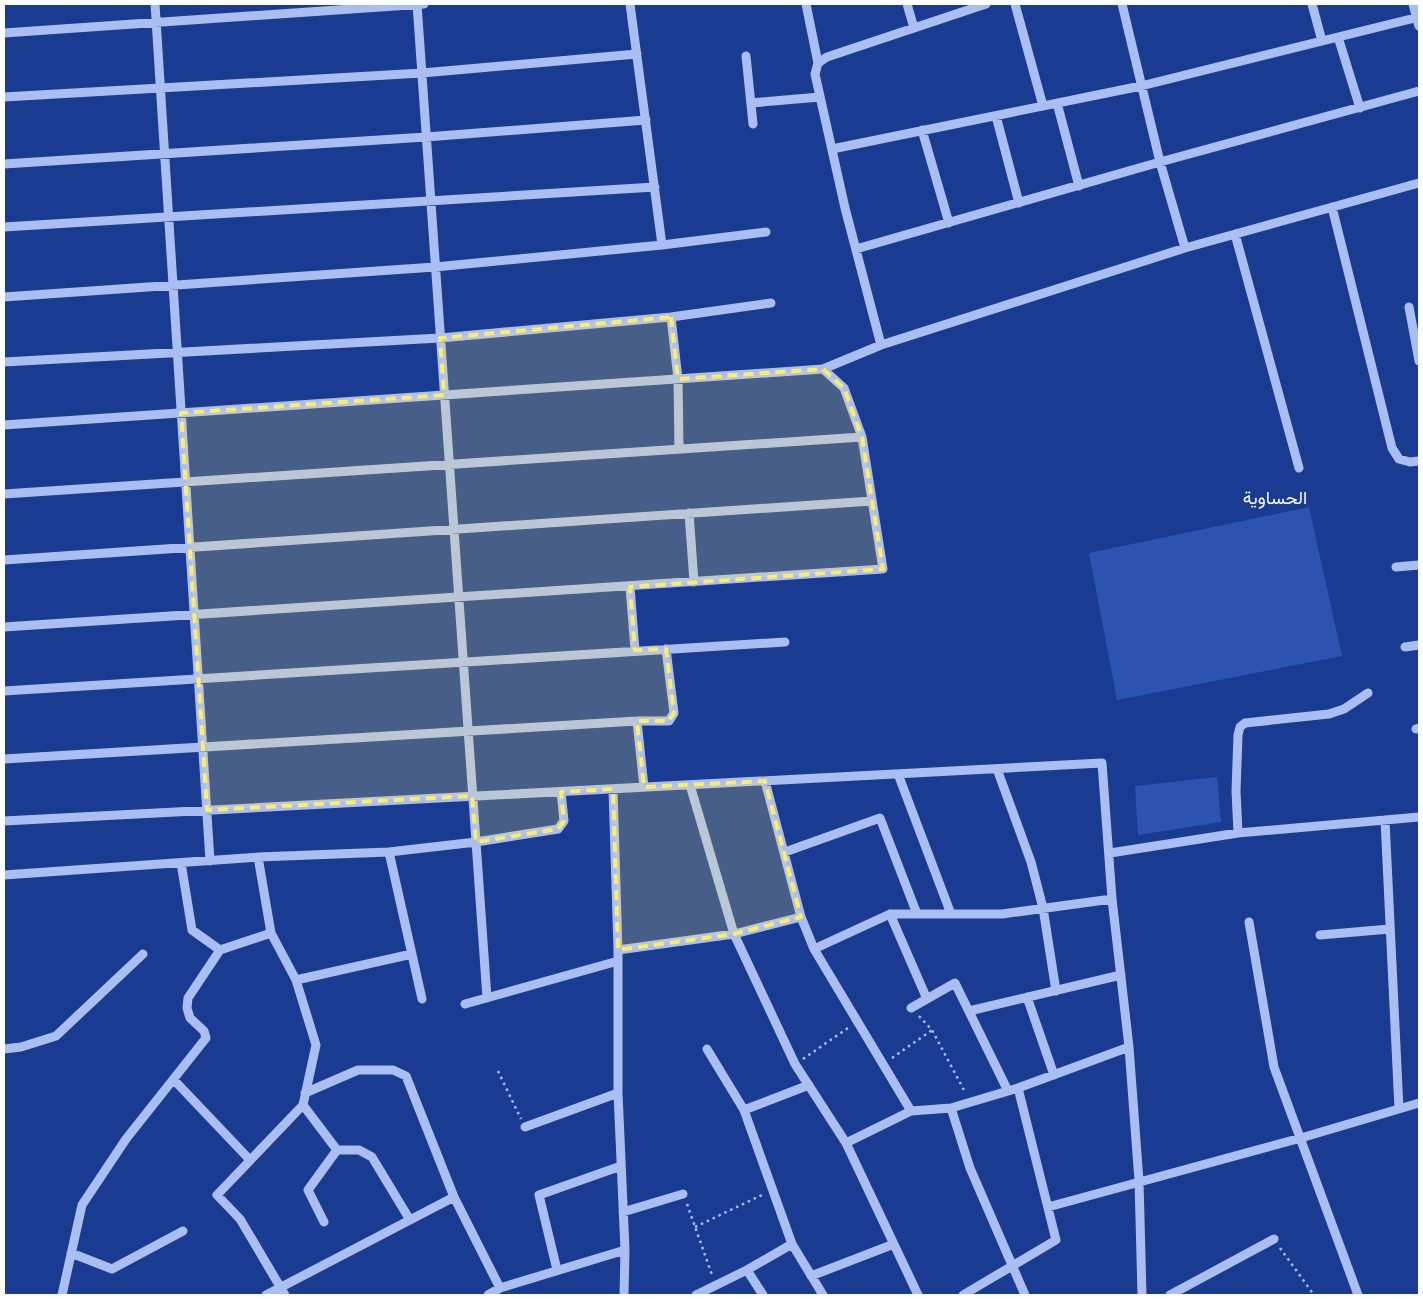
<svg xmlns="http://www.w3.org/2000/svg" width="1423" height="1299" font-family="'Golos Text',Vazirmatn,sans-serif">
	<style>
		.green { fill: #2d53b0 }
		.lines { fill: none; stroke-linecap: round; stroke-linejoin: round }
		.path { stroke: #aabeef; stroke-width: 2.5; stroke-dasharray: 2.5 4; stroke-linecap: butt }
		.minor { stroke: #aabeef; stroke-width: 9 }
		.marked { fill: #ffec68; fill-opacity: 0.2; stroke: #ffec68; stroke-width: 4; stroke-dasharray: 10 6; stroke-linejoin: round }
		.labels { text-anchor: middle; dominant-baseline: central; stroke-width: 4.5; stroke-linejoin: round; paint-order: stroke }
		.quarter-label { font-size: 18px; fill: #fff; stroke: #1a3b92 }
	</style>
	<rect width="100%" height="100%" fill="#1a3b92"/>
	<!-- green -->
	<path class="green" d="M1309 507 1342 656 1117 700 1089 553Z
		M1217 777 1221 822 1138 835 1135 786Z"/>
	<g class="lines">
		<!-- path -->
		<path class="path" d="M919 1016 932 1030 965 1092
			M892 1058 932 1030
			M803 1059 848 1028
			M498 1071 521 1119
			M687 1204 712 1275
			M695 1227 762 1195
			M1280 1248 1314 1295"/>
		<!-- minor -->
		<path class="minor" d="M155 4 210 861
			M417 4 487 998
			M630 4 662 245
			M806 4 818 63 815 74 845 208 881 345
			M907 4 914 28
			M1015 4 1043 106
			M1122 4 1160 162 1185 248
			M1312 4 1322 41
			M1413 4 1419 26
			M4 33 424 4
			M1338 37 1360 108
			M746 56 753 124
			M818 63 827 57 986 4
			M4 97 422 73 637 54
			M751 103 820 97
			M1057 103 1079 186
			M996 116 1019 203
			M922 130 949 223
			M832 149 1141 86 1419 17
			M4 164 426 137 646 120
			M1332 207 1392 448 1399 459 1410 462 1419 461
			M4 227 655 187
			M1235 234 1299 468
			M856 249 1160 162 1419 91
			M4 297 435 267 662 245 766 232
			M1409 307 1419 361
			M671 317 678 379 679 449
			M4 362 440 338 671 317 771 303
			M4 425 823 369 881 345 1185 248 1419 183
			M4 494 862 437
			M689 513 694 582
			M4 560 872 501
			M1396 567 1419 565
			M630 587 635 650
			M4 627 883 569 862 437 844 388 823 369
			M1405 647 1419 645
			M4 691 785 642
			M637 721 644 787
			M1416 729 1419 728
			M4 759 637 721H669L674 713 666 649
			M997 769 1031 862 1043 908 1056 991
			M898 774 951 914
			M765 781 801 917 814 949 911 1111
			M690 785 734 934 795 1064 846 1143 918 1295
			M613 789 618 950V1093L625 1250 624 1295
			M1385 820 1399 1109
			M4 821 1102 763 1112 899 1129 1047 1139 1181 1142 1295
			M1238 833 1236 791 1238 735 1240 727 1245 723 1329 714 1344 709 1368 693
			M389 852 422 999
			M785 852 880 818 917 914
			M1110 853 1238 833 1419 817
			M258 857 271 933 296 980 316 1045 303 1105 217 1195 240 1219 285 1295
			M181 863 192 930 220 950
			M4 875 258 857 389 852 476 842 558 829 564 821 561 792
			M890 914 927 999
			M1249 922 1274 1067 1358 1295
			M1320 935 1390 929
			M814 949 890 914H1002L1112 899
			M618 950 734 934 801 917
			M296 980 412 954
			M1027 997 1054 1075
			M465 1004 618 961
			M911 1008 955 983 1008 1091
			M969 1011 1121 975
			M4 1049 21 1047 56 1036 143 954
			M707 1049 744 1110 792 1244 823 1295
			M174 1080 250 1160
			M305 1093 358 1070H393L406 1076 454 1197
			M303 1105 337 1150
			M951 1108 970 1168 1025 1295
			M744 1110 809 1085
			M525 1127 618 1093
			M846 1143 911 1111 951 1108 1018 1088 1129 1047
			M1048 1207 1301 1138 1419 1103
			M623 1212 683 1194
			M324 1222 308 1190 337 1150H359L372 1157 410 1220
			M71 1253 112 1269 183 1231
			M557 1270 539 1195 621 1166
			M747 1270 763 1295
			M811 1276 894 1244
			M62 1295 82 1205 126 1139 206 1038 204 1031 190 1018 187 1008 188 998 220 950 271 933
			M266 1295 454 1197 500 1288
			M488 1295 500 1288 625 1250
			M696 1295 747 1270 792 1244
			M963 1295 1056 1240 1018 1088
			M1170 1295 1274 1239"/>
	</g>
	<!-- marked area -->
	<path class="marked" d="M671 317 678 379 823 369 844 388 862 437 883 569 630 587 635 650 666 649 674 713 669 721H637L644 787 765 781 801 917 734 934 618 950 613 789 561 792 564 821 558 829 476 842 472 796 207 810 181 413 444 395 440 338Z"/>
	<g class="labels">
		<!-- quarter labels -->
		<g class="quarter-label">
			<text x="1275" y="497">الحساوية</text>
		</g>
	</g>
	<!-- border -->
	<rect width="1423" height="1299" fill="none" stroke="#ffffff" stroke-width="10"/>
</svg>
